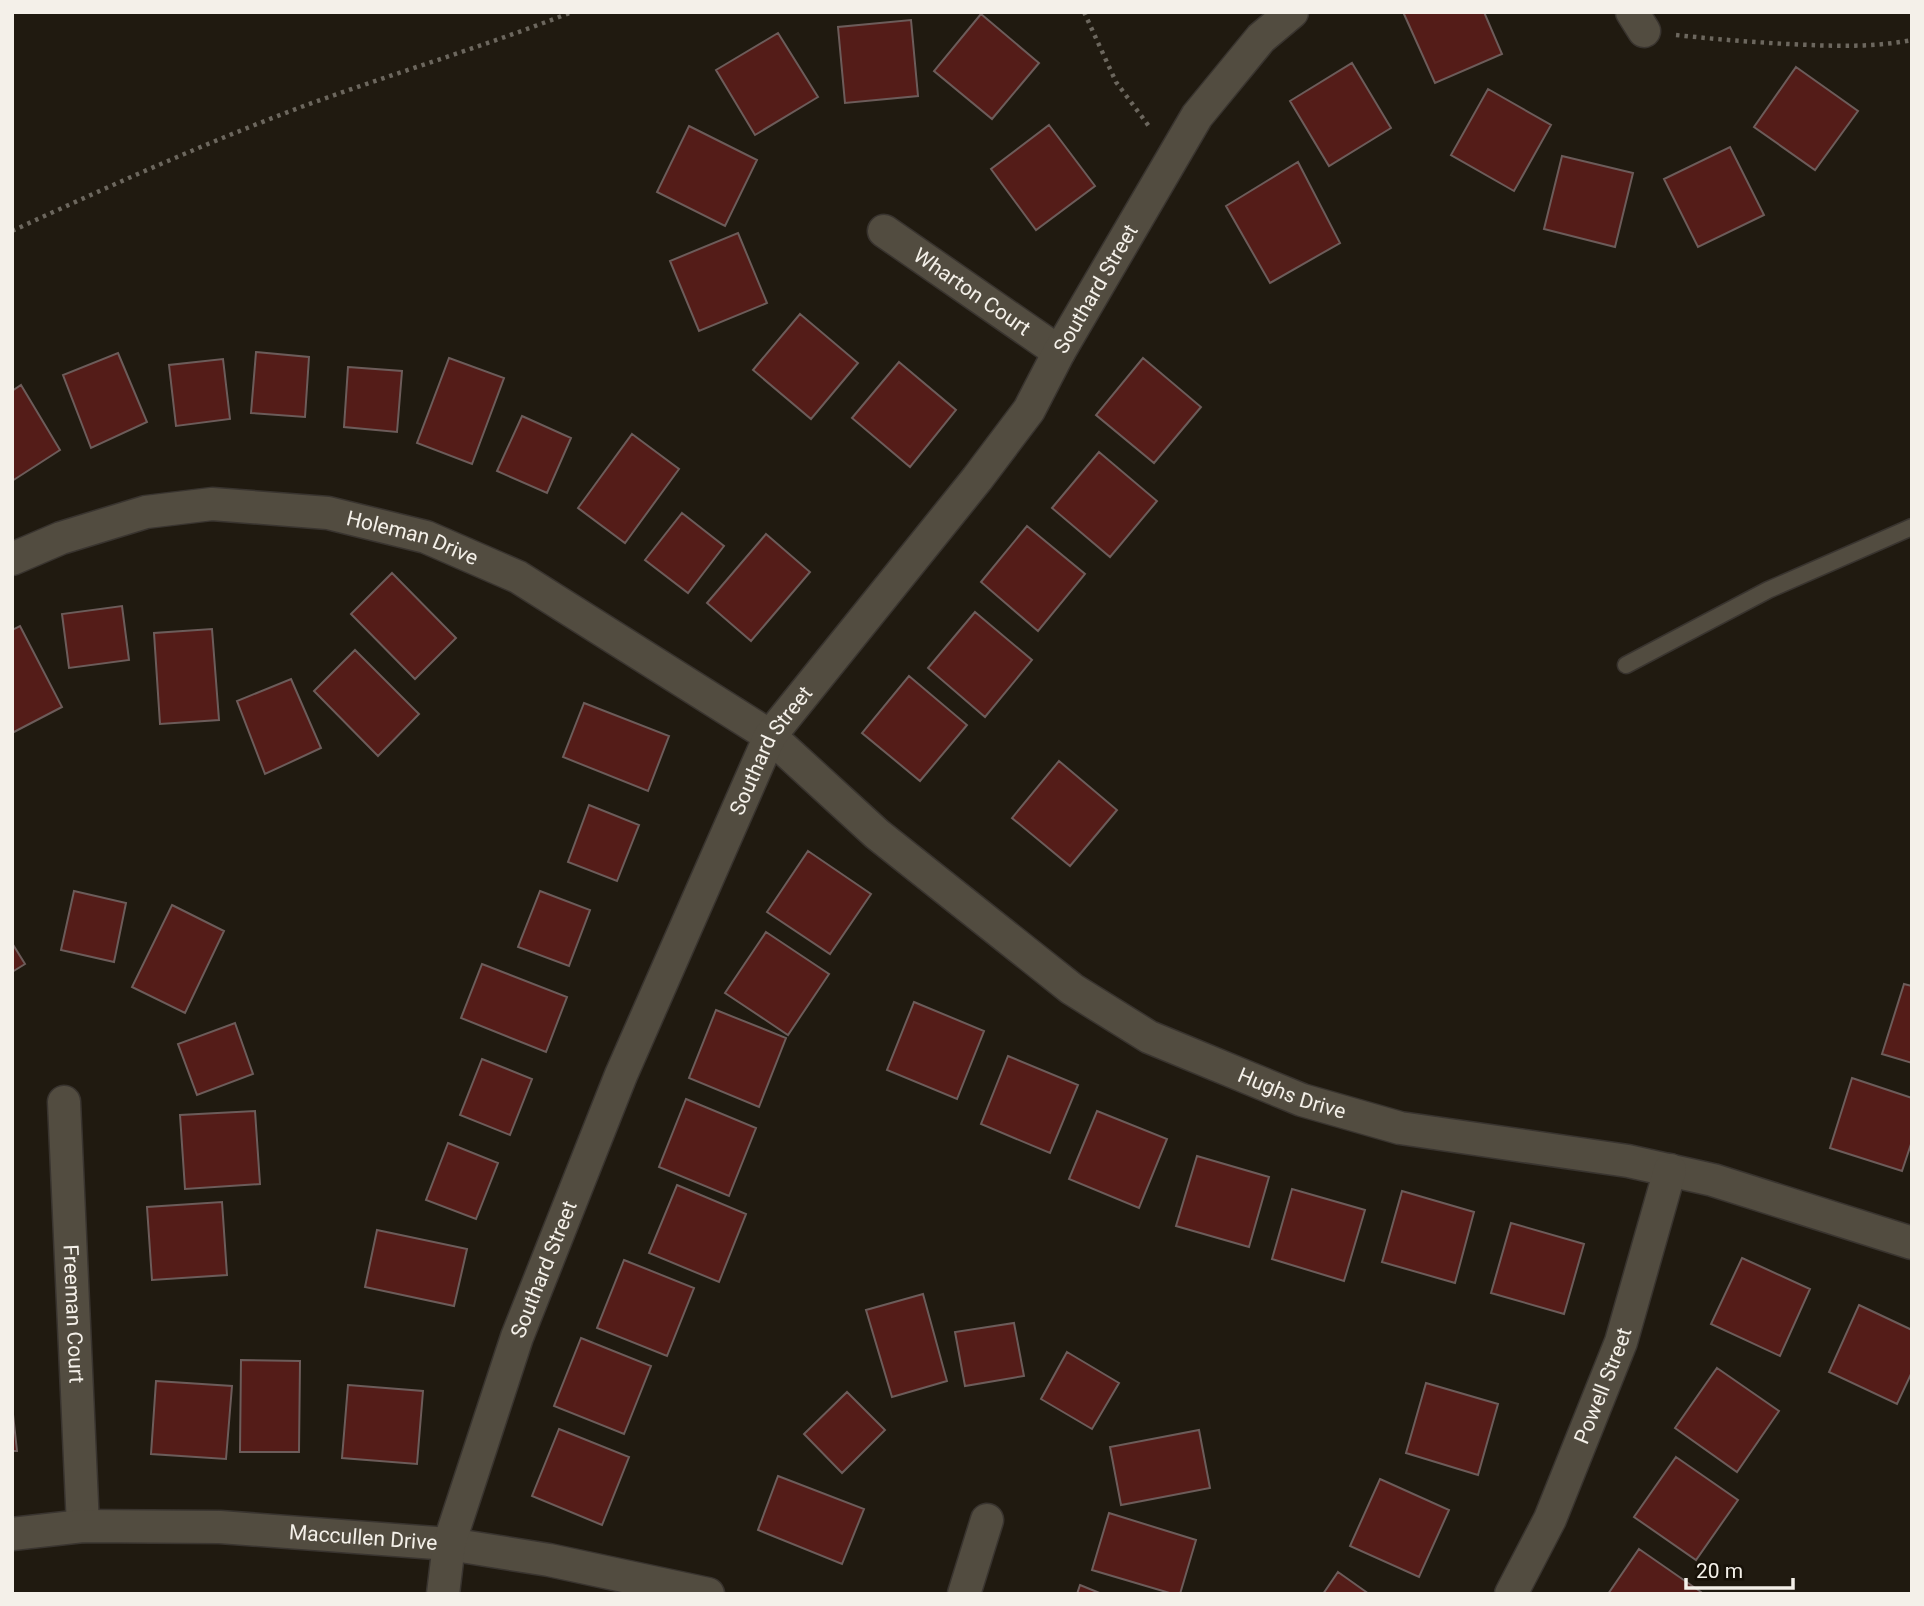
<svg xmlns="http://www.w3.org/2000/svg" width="1924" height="1606" font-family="Roboto,sans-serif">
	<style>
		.building { fill: #541c18; stroke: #6c5c5a; stroke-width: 2 }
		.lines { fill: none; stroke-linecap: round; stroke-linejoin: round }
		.service-casing { stroke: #39342f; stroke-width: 19 }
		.minor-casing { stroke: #39342f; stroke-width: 35 }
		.path { stroke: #6c675e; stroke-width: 4.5; stroke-dasharray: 3.5 5; stroke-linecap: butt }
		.service { stroke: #524c40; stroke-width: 16 }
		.minor { stroke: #524c40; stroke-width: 32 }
		.labels { text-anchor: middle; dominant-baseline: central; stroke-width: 5; stroke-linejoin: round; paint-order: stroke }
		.street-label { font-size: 21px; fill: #f4f0e9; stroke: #171108 }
	</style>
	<rect width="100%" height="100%" fill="#201a10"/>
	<!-- building -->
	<path class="building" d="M1407 12H1484L1502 54 1435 83 1404 14Z
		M981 14 1039 63 992 119 934 71Z
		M911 20 918 96 845 103 838 27Z
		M778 33 818 97 755 135 716 70Z
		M1352 63 1391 128 1329 166 1290 101Z
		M1796 67 1858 111 1815 170 1754 127Z
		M1488 89 1551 125 1514 191 1451 155Z
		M1049 125 1095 186 1036 230 991 169Z
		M689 126 757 160 725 226 657 192Z
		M1730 147 1764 215 1698 247 1664 179Z
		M1562 156 1633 173 1615 247 1544 229Z
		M1298 162 1340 243 1270 283 1226 206Z
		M738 233 767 303 699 331 670 261Z
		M800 314 858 363 811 419 753 370Z
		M256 352 309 357 305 417 251 413Z
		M118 353 147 422 91 448 63 375Z
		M449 358 504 378 472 464 417 443Z
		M1143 358 1201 407 1154 463 1096 415Z
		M223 359 230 419 176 426 169 365Z
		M899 362 956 410 910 467 852 418Z
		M348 367 402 371 397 432 344 427Z
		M21 385 60 450 12 481V391Z
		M522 416 571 438 547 493 497 471Z
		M632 434 679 469 625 543 578 508Z
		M1099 452 1157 501 1110 557 1052 508Z
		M682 513 724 546 688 593 645 560Z
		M1027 526 1085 574 1038 631 981 582Z
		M766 534 810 572 751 641 707 603Z
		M392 573 456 638 415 679 351 614Z
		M122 606 129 660 69 668 62 614Z
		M975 612 1032 660 985 717 928 668Z
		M20 626 62 707 12 733V630Z
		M212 629 219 720 160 724 154 633Z
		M355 650 419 714 378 756 314 691Z
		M909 676 967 725 920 781 862 733Z
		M291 679 321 748 265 774 237 701Z
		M584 703 669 736 648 791 563 757Z
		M1059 761 1117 810 1070 866 1012 818Z
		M589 805 639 825 617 881 568 862Z
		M808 851 871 894 830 954 767 912Z
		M74 891 126 903 114 962 61 950Z
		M540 891 590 910 569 966 518 947Z
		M172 905 224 931 185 1013 132 987Z
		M766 932 829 974 788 1035 725 993Z
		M12 943 25 964 12 972Z
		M482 964 567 997 546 1052 461 1018Z
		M1904 984 1912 986V1063L1882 1054Z
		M914 1002 984 1031 957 1099 887 1070Z
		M716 1010 786 1038 759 1107 689 1078Z
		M235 1023 253 1074 197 1095 178 1044Z
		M1008 1056 1078 1085 1050 1153 981 1124Z
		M482 1059 532 1079 510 1135 460 1115Z
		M1852 1078 1912 1098V1141L1902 1171 1830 1148Z
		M686 1099 756 1128 729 1196 659 1167Z
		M255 1111 260 1184 185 1189 180 1115Z
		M1097 1111 1167 1139 1139 1208 1069 1179Z
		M448 1143 498 1163 476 1219 426 1200Z
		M1197 1156 1269 1177 1249 1247 1176 1226Z
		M677 1185 746 1214 719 1282 649 1253Z
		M1292 1189 1365 1210 1344 1281 1272 1259Z
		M1402 1191 1474 1212 1455 1283 1382 1262Z
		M222 1202 227 1275 152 1280 147 1207Z
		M1511 1223 1584 1244 1564 1314 1491 1293Z
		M377 1230 467 1249 454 1306 365 1287Z
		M1742 1258 1810 1289 1780 1356 1711 1324Z
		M624 1260 694 1288 667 1356 597 1328Z
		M923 1294 947 1381 892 1397 866 1310Z
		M1859 1305 1912 1330V1372L1897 1404 1829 1372Z
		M1014 1323 1024 1376 965 1386 955 1332Z
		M581 1338 651 1366 624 1434 554 1406Z
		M1067 1352 1119 1383 1092 1429 1041 1399Z
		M241 1360 300 1361 299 1452H240Z
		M1717 1368 1779 1411 1737 1472 1675 1428Z
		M156 1381 232 1386 226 1459 151 1454Z
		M1426 1383 1498 1404 1478 1475 1406 1453Z
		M348 1385 423 1391 417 1464 342 1458Z
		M847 1392 885 1430 842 1473 804 1434Z
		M12 1405 17 1451H12Z
		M559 1429 629 1457 602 1525 532 1496Z
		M1199 1430 1210 1488 1121 1505 1110 1447Z
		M1676 1457 1738 1500 1696 1560 1634 1517Z
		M778 1476 864 1509 842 1564 758 1530Z
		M1380 1479 1449 1510 1419 1577 1350 1546Z
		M1109 1513 1196 1540 1180 1594H1173L1092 1570Z
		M1639 1549 1701 1592 1700 1594H1608Z
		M1338 1572 1369 1594H1323Z
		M1080 1585 1102 1594H1077Z"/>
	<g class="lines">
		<defs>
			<path id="service" d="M1626 665 1768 590 1912 527"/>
			<g id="minor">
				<path d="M1632 12 1644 31"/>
				<path id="s1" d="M884 231 1059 352"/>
				<path id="s2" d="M12 559 61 538 146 512 212 504 328 513 426 537 518 577 770 736 877 834 1072 989 1149 1037 1302 1100 1400 1128 1628 1161 1713 1180 1912 1243"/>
				<path id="s3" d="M64 1102 83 1526"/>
				<path id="s4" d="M12 1534 83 1526 220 1527 449 1544 549 1560 708 1594"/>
				<path id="s5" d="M443 1594 449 1544 517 1337 621 1075 770 736 977 479 1029 410 1059 352 1197 116 1261 38 1292 12"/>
				<path d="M964 1594 987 1520"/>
				<path id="s6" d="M1511 1594 1550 1519 1621 1342 1670 1170"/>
			</g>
		</defs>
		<!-- service casing -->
		<use href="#service" class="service-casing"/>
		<!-- minor casing -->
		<use href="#minor" class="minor-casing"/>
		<!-- path -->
		<path class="path" d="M1084 12 1116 82 1151 129
			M1676 35C1713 39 1750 42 1788 44 1829 46 1871 48 1912 40
			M12 231C107 187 203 144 301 107 391 74 483 47 572 12"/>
		<!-- service -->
		<use href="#service" class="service"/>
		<!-- minor -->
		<use href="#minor" class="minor"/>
	</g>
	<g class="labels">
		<!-- street labels -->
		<g class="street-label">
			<text stroke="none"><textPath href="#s5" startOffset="1475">Southard Street</textPath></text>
			<text stroke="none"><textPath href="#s1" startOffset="107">Wharton Court</textPath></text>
			<text stroke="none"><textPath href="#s2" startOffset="413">Holeman Drive</textPath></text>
			<text stroke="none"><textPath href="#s5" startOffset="908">Southard Street</textPath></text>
			<text stroke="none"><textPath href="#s2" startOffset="1463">Hughs Drive</textPath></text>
			<text stroke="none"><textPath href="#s5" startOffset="341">Southard Street</textPath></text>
			<text stroke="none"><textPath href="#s3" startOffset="212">Freeman Court</textPath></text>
			<text stroke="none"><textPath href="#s6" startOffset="228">Powell Street</textPath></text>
			<text stroke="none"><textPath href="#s4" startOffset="352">Maccullen Drive</textPath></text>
		</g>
	</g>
	<!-- border -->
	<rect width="1924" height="1606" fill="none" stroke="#f4f0e9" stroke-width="28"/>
	<!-- scale -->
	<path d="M1686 1578v10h107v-10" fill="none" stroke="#f4f0e9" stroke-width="3.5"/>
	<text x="1696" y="1578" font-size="21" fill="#f4f0e9" stroke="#171108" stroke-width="5" paint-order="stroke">20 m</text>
</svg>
